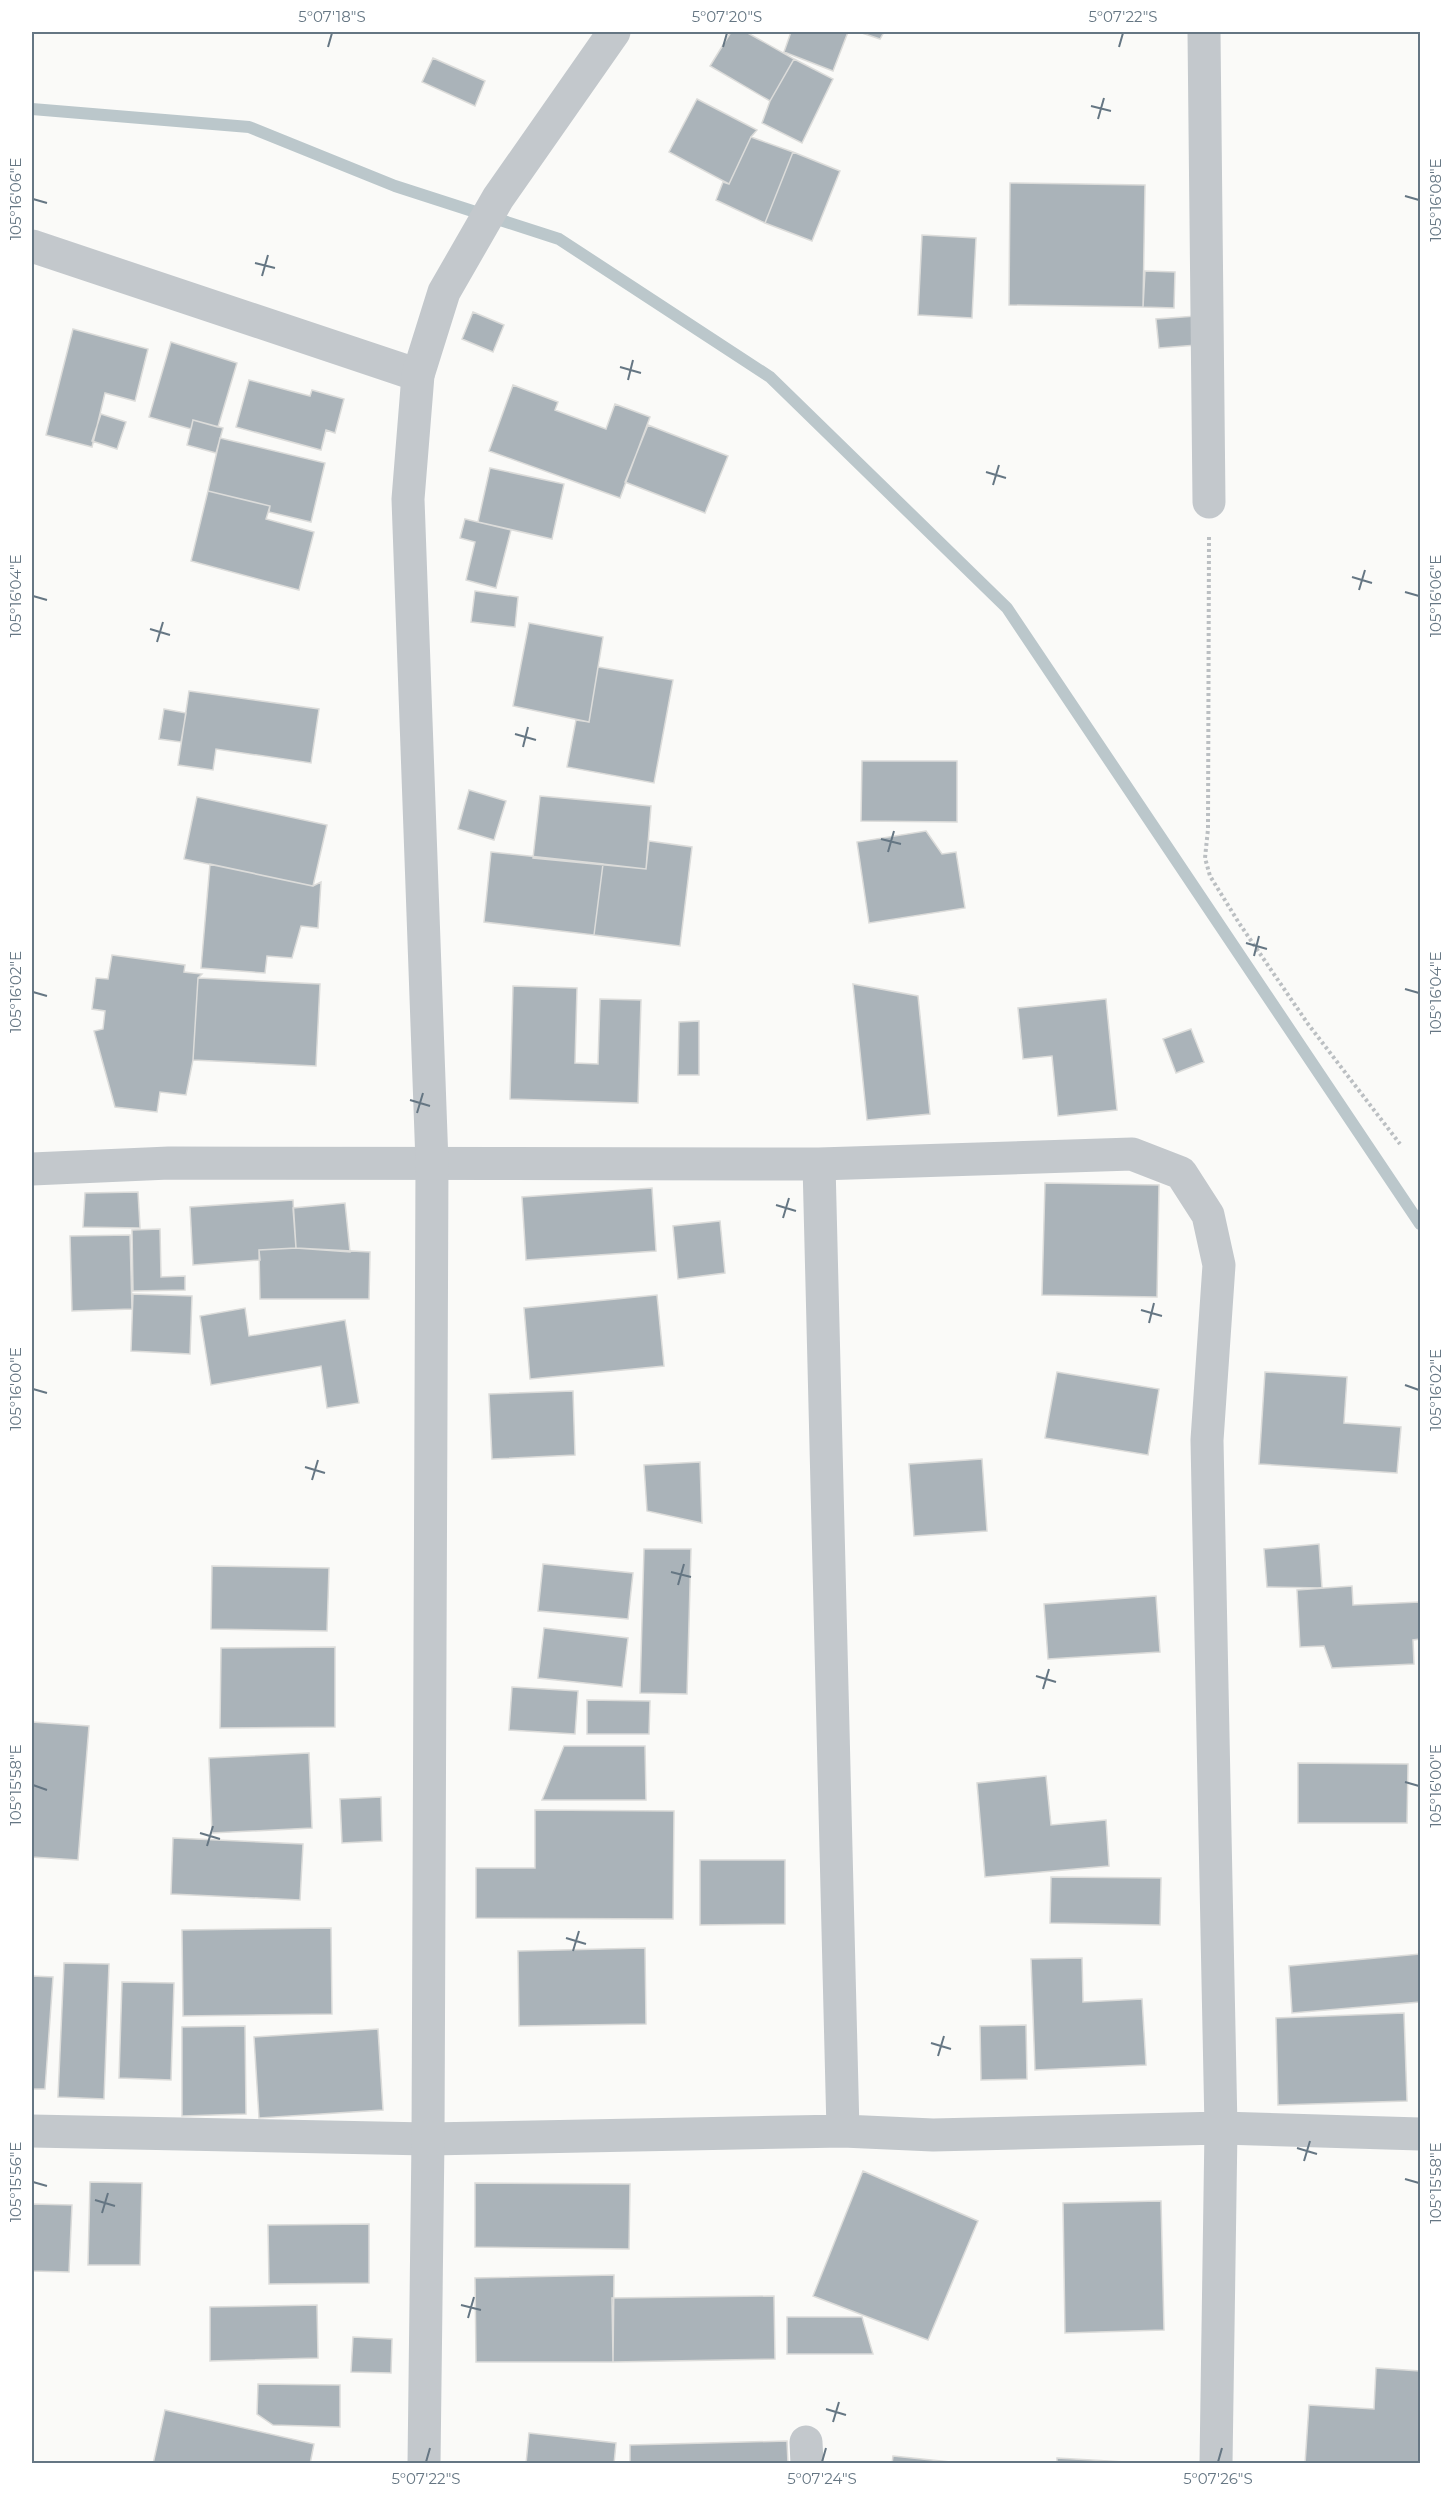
<svg xmlns="http://www.w3.org/2000/svg" width="1452" height="2495" font-family="Montserrat,sans-serif">
	<style>
		.lines { fill: none; stroke-linecap: round; stroke-linejoin: round }
		.stream { stroke: #bbc7cb; stroke-width: 12 }
		.building { fill: #aab3b9; stroke: #dcdcda; stroke-width: 1.5 }
		.path { stroke: #bbbfc2; stroke-width: 4; stroke-dasharray: 3 3; stroke-linecap: butt }
		.minor { stroke: #c3c8cc; stroke-width: 33 }
		.tertiary { stroke: #c3c8cc; stroke-width: 33 }
		.ticks { fill: none; stroke: #657683; stroke-width: 2 }
		.neatline { fill: none; stroke: #657683; stroke-width: 2 }
		.ticks-label { font-size: 15px; text-anchor: middle; fill: #657683 }
	</style>
	<rect width="100%" height="100%" fill="#fafaf8"/>
	<g class="lines">
		<!-- stream -->
		<path class="stream" d="M32 109 249 127 395 186 559 239 770 377 1007 608 1420 1224"/>
	</g>
	<!-- building -->
	<path class="building" d="M731 32H746L794 59 770 101 710 66Z
		M791 32H848L833 71 784 52Z
		M859 32H884L880 39Z
		M433 58 485 81 475 106 422 82Z
		M794 59 833 79 802 143 762 123 770 101Z
		M697 99 757 130 751 137 729 184 669 152Z
		M751 137 793 152 765 223 716 200 723 182 729 184Z
		M793 152 840 171 812 241 765 223Z
		M1010 183 1145 185 1143 307 1009 305Z
		M922 235 976 238 972 318 918 315Z
		M1145 271 1175 272 1174 308 1143 307Z
		M473 312 504 325 493 352 462 339Z
		M1196 316 1197 345 1159 348 1156 319Z
		M73 329 148 349 135 401 105 393 92 447 46 435Z
		M171 342 237 363 218 427 193 420 191 429 149 417Z
		M249 380 310 396 312 390 344 399 335 433 326 430 321 450 236 427Z
		M513 385 558 402 555 410 606 429 615 404 650 417 620 498 489 451Z
		M101 414 126 422 117 449 92 441Z
		M193 420 223 428 216 453 187 445Z
		M648 425 728 456 705 513 625 482Z
		M220 438 325 463 311 522 269 512 270 506 208 491Z
		M490 468 564 484 552 539 478 522Z
		M208 491 270 506 266 519 314 532 299 590 191 561Z
		M465 519 511 530 496 588 466 580 475 542 460 538Z
		M475 591 518 597 515 627 471 622Z
		M529 623 603 637 589 722 513 706Z
		M598 667 673 680 654 783 567 767 576 720 589 722Z
		M189 691 319 709 311 763 216 749 213 770 178 765Z
		M164 709 186 713 181 742 159 739Z
		M862 761H957V822L861 821Z
		M469 790 506 801 494 840 458 829Z
		M540 796 651 806 646 869 533 858Z
		M197 797 327 825 313 886 184 859Z
		M926 831 942 854 956 852 965 908 869 923 857 842Z
		M649 841 692 847 680 946 594 935 603 864 646 869Z
		M491 852 603 864 594 935 484 922Z
		M210 864 313 886 321 882 318 928 301 926 292 958 267 956 265 973 201 968Z
		M112 955 185 965 184 972 202 974 198 978 193 1060 186 1095 160 1092 157 1112 115 1107 94 1031 103 1029 105 1011 92 1009 96 978 108 979Z
		M198 978 320 984 316 1066 193 1060Z
		M853 984 918 996 930 1114 867 1120Z
		M513 986 577 988 575 1063 598 1064 600 999 641 1000 638 1103 510 1099Z
		M1106 999 1117 1110 1058 1116 1052 1056 1023 1059 1018 1008Z
		M699 1021V1075H678L679 1022Z
		M1191 1029 1204 1062 1176 1073 1163 1039Z
		M1045 1183 1159 1185 1157 1297 1042 1295Z
		M652 1188 656 1251 526 1260 522 1197Z
		M138 1192 140 1228 83 1227 85 1193Z
		M293 1200 296 1248 259 1250 260 1260 193 1265 190 1207Z
		M345 1203 350 1252 296 1248 293 1208Z
		M720 1221 725 1273 678 1279 673 1226Z
		M160 1229 161 1277 185 1276V1290L133 1291 132 1230Z
		M130 1235 132 1309 72 1311 70 1236Z
		M296 1248 370 1252 369 1299H260L259 1250Z
		M133 1294 192 1296 190 1354 131 1351Z
		M657 1295 664 1366 530 1379 524 1308Z
		M245 1308 249 1336 345 1320 359 1403 327 1408 321 1366 211 1385 200 1316Z
		M1057 1372 1159 1389 1148 1455 1045 1438Z
		M1265 1372 1347 1377 1344 1423 1401 1427 1397 1473 1259 1464Z
		M573 1391 575 1455 492 1459 489 1394Z
		M982 1459 987 1531 914 1536 909 1464Z
		M700 1462 702 1523 647 1511 644 1465Z
		M1319 1544 1322 1588 1267 1587 1264 1549Z
		M644 1549H691L687 1694 640 1693Z
		M543 1564 633 1573 628 1619 538 1611Z
		M212 1566 329 1568 327 1631 211 1629Z
		M1352 1586 1353 1605 1420 1602V1639L1413 1640 1414 1664 1332 1668 1324 1646 1300 1647 1297 1590Z
		M1156 1596 1160 1652 1048 1659 1044 1604Z
		M544 1628 628 1638 622 1687 538 1678Z
		M335 1647V1727L220 1728 221 1648Z
		M512 1687 578 1691 575 1734 509 1730Z
		M587 1700 650 1701 649 1734H587Z
		M32 1722 89 1726 78 1860 32 1857Z
		M564 1746H645L646 1800H542Z
		M309 1753 312 1828 212 1833 209 1758Z
		M1298 1763 1408 1764 1407 1823H1298Z
		M1046 1776 1051 1825 1106 1820 1109 1866 985 1877 977 1783Z
		M381 1797 382 1841 342 1843 340 1799Z
		M535 1810 674 1811 673 1919 476 1918V1868H535Z
		M173 1838 303 1844 300 1900 171 1894Z
		M700 1860H785V1924L700 1925Z
		M1051 1877 1161 1878 1160 1925 1050 1923Z
		M331 1928 332 2014 183 2016 182 1930Z
		M645 1948 646 2024 519 2026 518 1951Z
		M1420 1954V2002L1292 2013 1289 1966Z
		M1082 1958 1083 2002 1142 1999 1146 2065 1035 2070 1031 1959Z
		M64 1963 109 1964 104 2099 58 2097Z
		M32 1976 53 1977 45 2089H32Z
		M122 1982 174 1983 171 2080 119 2078Z
		M1404 2013 1407 2101 1278 2105 1276 2018Z
		M1026 2025 1027 2079 981 2080 980 2026Z
		M245 2026 246 2114 182 2116V2027Z
		M378 2029 383 2110 259 2118 254 2037Z
		M863 2171 978 2221 928 2340 813 2296Z
		M90 2182 142 2183 140 2265H88Z
		M475 2183 630 2184 629 2249 475 2247Z
		M1161 2201 1164 2330 1065 2333 1063 2203Z
		M32 2204 72 2205 69 2272 32 2271Z
		M369 2224V2283L269 2284 268 2225Z
		M614 2275 613 2362H476L475 2278Z
		M774 2296 775 2359 613 2362 612 2298Z
		M317 2305 318 2358 210 2361V2307Z
		M787 2317H862L873 2354H787Z
		M353 2337 392 2339 391 2373 351 2372Z
		M1376 2368 1420 2371V2464H1305L1309 2405 1374 2409Z
		M258 2384 340 2385V2427L273 2425 257 2414Z
		M165 2410 314 2444 310 2464H153Z
		M529 2433 616 2443 614 2464H526Z
		M787 2441 788 2464H630V2445Z
		M893 2456 970 2464H892Z
		M1057 2458 1143 2463 1057 2464Z"/>
	<g class="lines">
		<!-- path -->
		<path class="path" d="M1209 537 1208 829 1205 858 1210 876 1239 923 1308 1024 1400 1144"/>
		<!-- minor -->
		<path class="minor" d="M1204 32 1209 502
			M32 246 418 375
			M819 1164 843 2131
			M32 1169 169 1163 819 1164 1132 1154 1181 1173 1208 1215 1219 1265 1207 1440 1221 2128 1216 2464
			M32 2131 428 2139 843 2131 933 2135 1221 2128 1420 2134
			M806 2442 807 2464"/>
		<!-- tertiary -->
		<path class="tertiary" d="M424 2464 428 2139 432 1163 408 499 418 375 444 292 498 198 614 32"/>
	</g>
	<!-- ticks -->
	<path class="ticks" d="M328 47 332 33M723 47 727 33M1119 47 1123 33M1091 106 1111 111M1098 119 1104 98M1405 196 1419 200M33 199 47 203M255 263 275 268M262 276 268 255M620 367 641 373M628 380 633 360M986 472 1006 478M993 485 999 465M1352 577 1372 583M1359 590 1365 570M1405 592 1419 596M33 596 47 600M150 629 170 635M157 642 163 622M515 734 536 740M523 747 528 727M881 839 901 844M888 852 894 831M1246 943 1267 949M1254 956 1259 936M1405 989 1419 993M33 992 47 996M410 1100 430 1106M417 1113 423 1093M776 1205 796 1211M783 1218 789 1198M1141 1310 1162 1316M1149 1323 1154 1303M1405 1385 1419 1390M33 1389 47 1393M305 1467 325 1473M312 1480 318 1460M671 1572 691 1577M678 1585 684 1564M1036 1676 1056 1682M1043 1689 1049 1669M1405 1782 1419 1786M33 1785 47 1790M200 1833 220 1839M207 1846 213 1826M566 1938 586 1944M573 1951 579 1931M931 2043 951 2049M938 2056 944 2036M1297 2148 1317 2154M1304 2161 1310 2141M1405 2179 1419 2183M33 2182 47 2186M95 2200 115 2206M102 2213 108 2193M461 2305 481 2310M468 2318 474 2297M826 2409 846 2415M833 2422 839 2402M426 2462 430 2448M822 2462 826 2448M1218 2462 1222 2448"/>
	<!-- border -->
	<rect width="1452" height="2495" fill="none" stroke="#ffffff" stroke-width="66"/>
	<rect x="33" y="33" width="1386" height="2429" class="neatline"/>
	<g class="ticks-label">
		<text x="332" y="22">5°07'18"S</text>
		<text x="727" y="22">5°07'20"S</text>
		<text x="1123" y="22">5°07'22"S</text>
		<text transform="translate(16 199) rotate(-90)" y="5">105°16'06"E</text>
		<text transform="translate(1436 200) rotate(-90)" y="5">105°16'08"E</text>
		<text transform="translate(16 596) rotate(-90)" y="5">105°16'04"E</text>
		<text transform="translate(1436 596) rotate(-90)" y="5">105°16'06"E</text>
		<text transform="translate(16 992) rotate(-90)" y="5">105°16'02"E</text>
		<text transform="translate(1436 993) rotate(-90)" y="5">105°16'04"E</text>
		<text transform="translate(16 1389) rotate(-90)" y="5">105°16'00"E</text>
		<text transform="translate(1436 1390) rotate(-90)" y="5">105°16'02"E</text>
		<text transform="translate(16 1785) rotate(-90)" y="5">105°15'58"E</text>
		<text transform="translate(1436 1786) rotate(-90)" y="5">105°16'00"E</text>
		<text transform="translate(16 2182) rotate(-90)" y="5">105°15'56"E</text>
		<text transform="translate(1436 2183) rotate(-90)" y="5">105°15'58"E</text>
		<text x="426" y="2484">5°07'22"S</text>
		<text x="822" y="2484">5°07'24"S</text>
		<text x="1218" y="2484">5°07'26"S</text>
	</g>
</svg>
